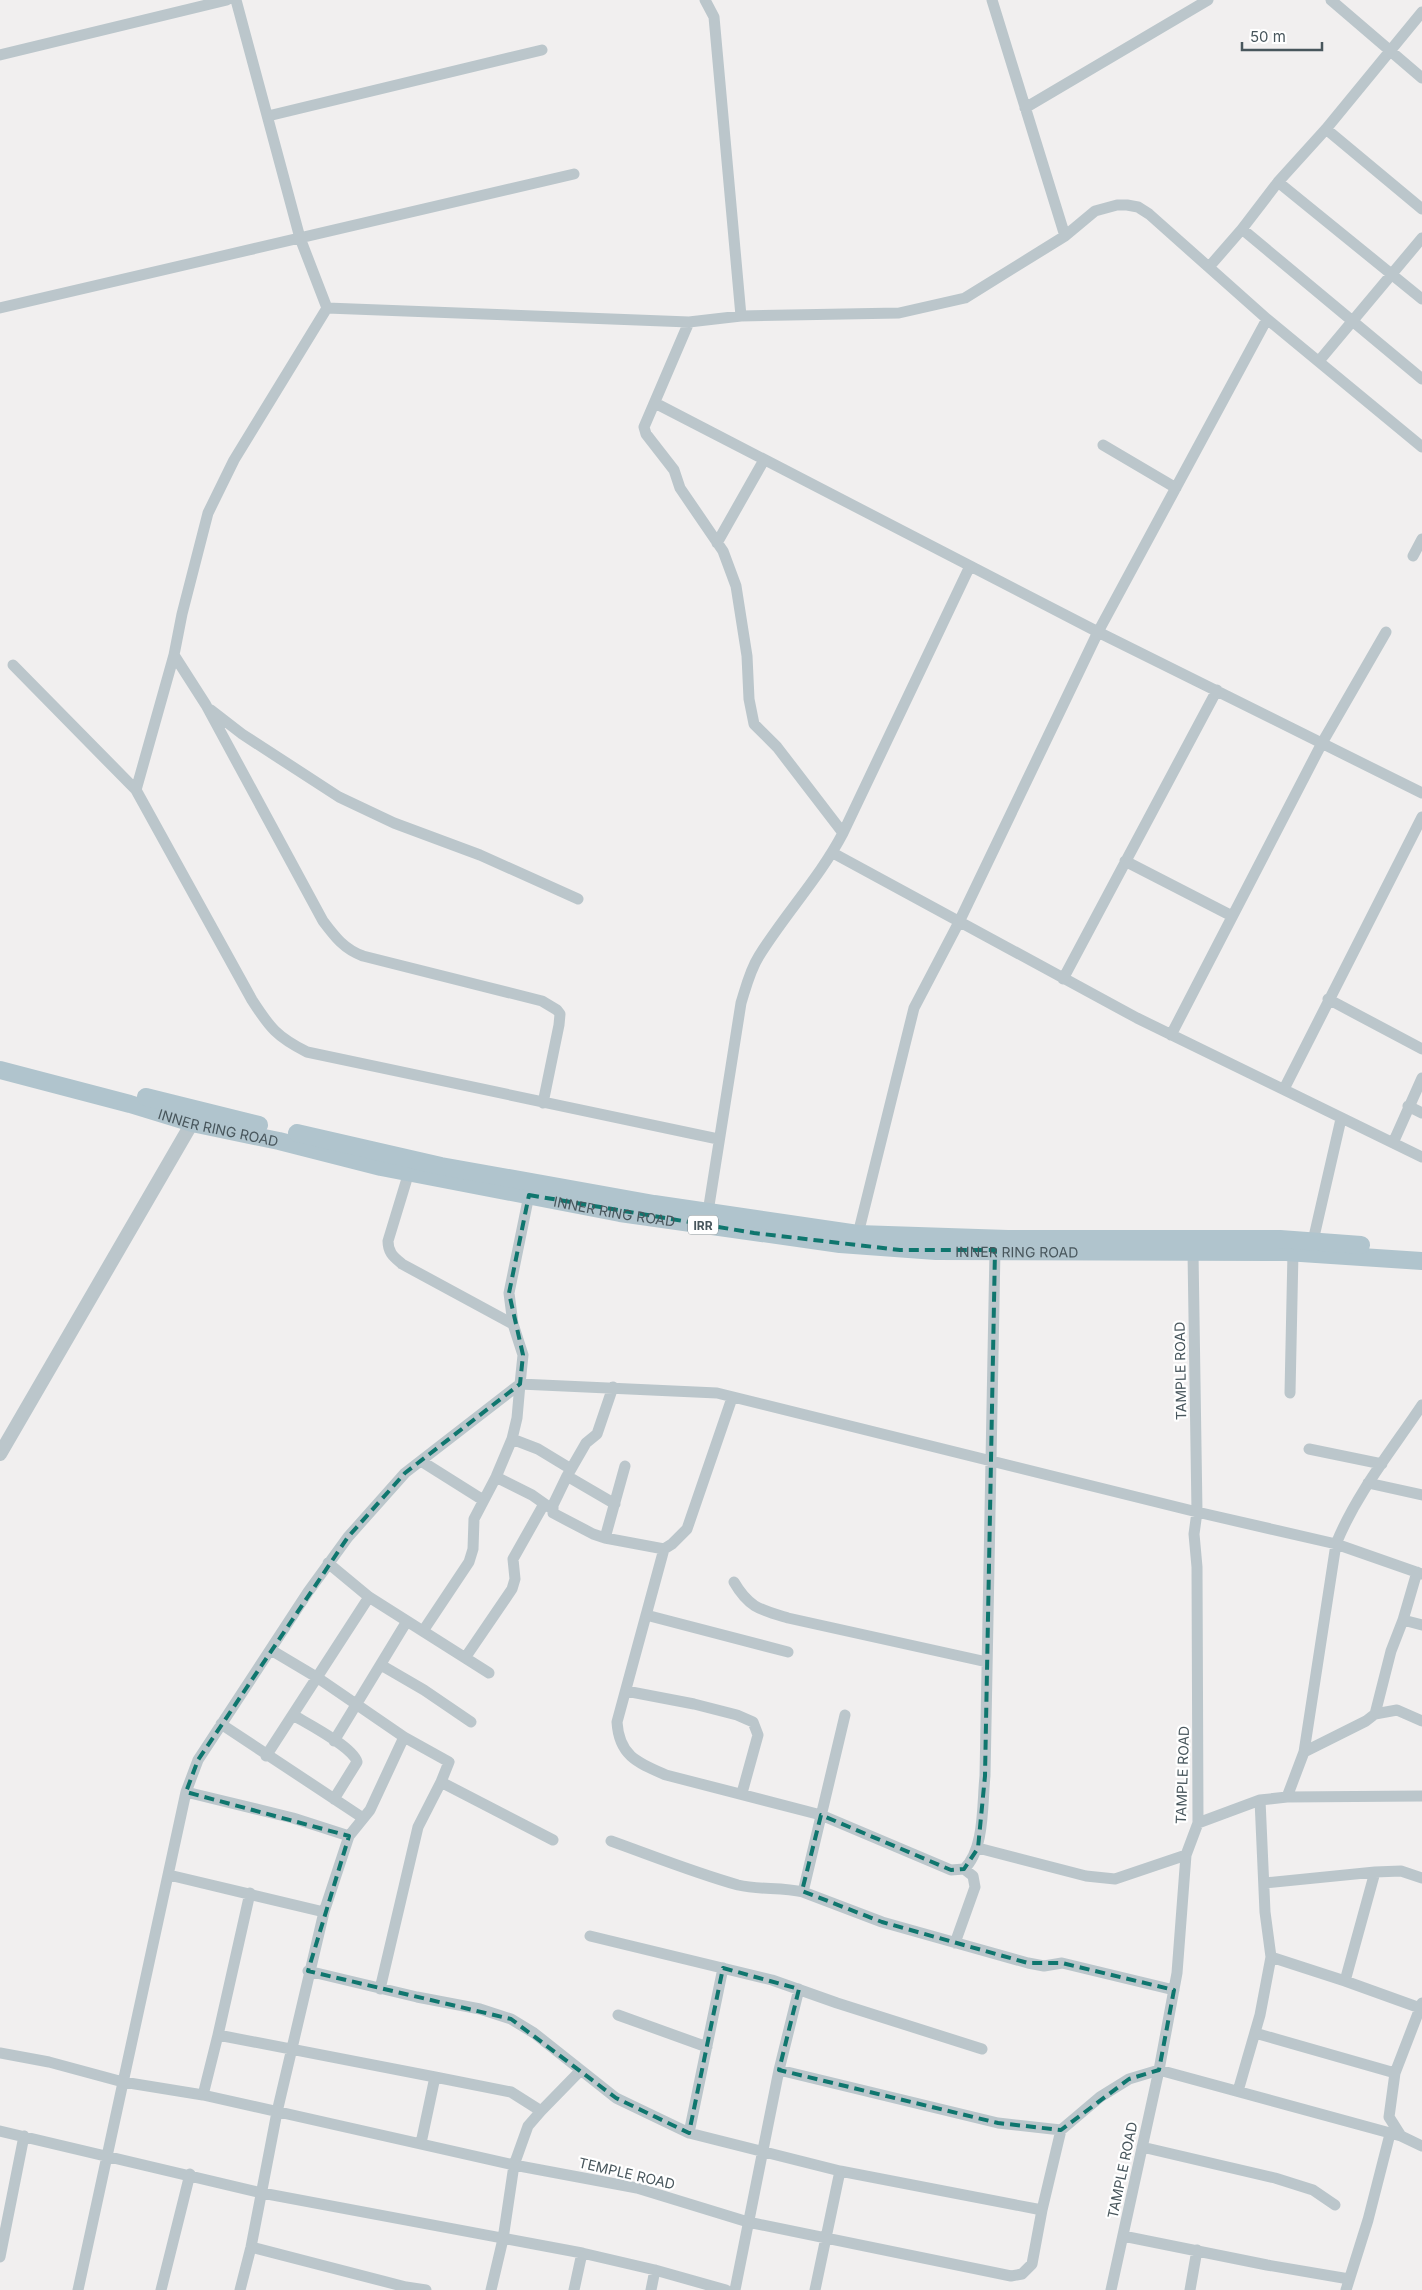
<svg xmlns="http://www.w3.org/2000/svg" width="1422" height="2290" font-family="Inter,sans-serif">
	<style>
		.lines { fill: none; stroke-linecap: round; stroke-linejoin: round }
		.minor { stroke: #bbc6cb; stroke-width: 11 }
		.tertiary { stroke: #bbc6cb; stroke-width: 14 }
		.primary { stroke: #b0c4cd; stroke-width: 18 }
		.marked { fill: none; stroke: #0f766e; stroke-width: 4; stroke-dasharray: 10 6; stroke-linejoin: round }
		.labels { text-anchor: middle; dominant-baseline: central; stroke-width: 4.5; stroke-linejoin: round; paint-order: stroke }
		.shield { fill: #fff; stroke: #7f898d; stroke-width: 1 }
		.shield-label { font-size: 12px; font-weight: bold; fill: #48565c }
		.street-label { font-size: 14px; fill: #48565c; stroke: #fff }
	</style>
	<rect width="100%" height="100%" fill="#f1efef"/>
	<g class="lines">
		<!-- minor -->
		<path class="minor" d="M705 0 714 17 741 316
			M992 0 1065 236
			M1331 0 1422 78
			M0 55 227 0
			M1025 108 1208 0
			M268 116 542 50
			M1326 129 1422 209
			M1278 182 1422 299
			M1242 229 1422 379
			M1209 267 1242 229 1278 182 1326 129 1422 12
			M0 308 574 174
			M327 308 689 322 741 316 899 313 965 298 1065 236 1095 211 1117 205H1127L1138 207 1149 214 1267 319 1422 447
			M689 322 644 427 646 434 674 470 680 488 723 551 736 586 747 656 749 699 754 724 777 747 843 833
			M1319 361 1422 238
			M655 403 1098 632 1422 793
			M1103 445 1176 488
			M717 543 764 460
			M1413 556 1422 539
			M174 655 206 705 323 921C335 937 344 949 363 956L542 1001 557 1010 560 1014 559 1025 543 1103
			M13 665 136 790 252 1000C270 1028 277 1037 307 1052L718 1139
			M211 710 242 734 339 797 394 823 480 855 578 899
			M136 790 174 655 182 614 208 513 234 460 327 308 300 238 236 0
			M833 853 1137 1018 1422 1157
			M1125 861 1232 916
			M1063 979 1217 690
			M1328 999 1422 1049
			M1171 1035 1322 743 1386 632
			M1284 1089 1422 817
			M1408 1106 1422 1113
			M1393 1143 1422 1078
			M409 1172 388 1241C388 1253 394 1257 402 1264L513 1324
			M708 1212 741 1003C746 987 750 970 759 956 785 914 820 877 843 833L970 566
			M860 1240 858 1234 914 1008 959 922 1098 632 1267 319
			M1313 1241 1341 1119
			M613 1387 597 1434 586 1443 567 1476 553 1505V1513L593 1534 605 1538 625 1466
			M1290 1393 1293 1252
			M512 1439 538 1449 571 1469
			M1309 1449 1382 1464
			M421 1461 483 1500
			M567 1476 615 1504
			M496 1477 532 1495 549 1507
			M1368 1483 1422 1495
			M605 1538 664 1549 672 1544 687 1529 732 1398
			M664 1549 617 1722C619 1756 638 1763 666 1775L821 1815 951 1870 964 1869C985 1850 982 1803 985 1776L995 1250
			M328 1563 369 1597 489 1673
			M734 1582C749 1608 761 1610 788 1618L987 1662
			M646 1615 788 1652
			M1403 1620 1422 1625
			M423 1631 469 1562 473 1549 474 1519 496 1477 512 1439 517 1418 520 1384 717 1393 1197 1512 1336 1544 1422 1574
			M271 1650 318 1678 404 1737 449 1762 441 1782 418 1827 380 1989
			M465 1658 512 1589 515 1579 513 1559 544 1504
			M381 1665 424 1690 471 1722
			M626 1691 694 1704 737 1715 753 1722 758 1735 742 1793
			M1375 1714 1397 1710 1422 1721
			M293 1715C308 1724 353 1747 357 1762L334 1799
			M845 1715 803 1892 882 1922 1028 1963 1044 1966 1062 1963 1174 1990
			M221 1724 363 1818
			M334 1741 407 1621
			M1304 1752 1366 1721 1375 1714 1391 1651 1403 1620 1417 1572
			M266 1756 369 1597
			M441 1782 553 1840
			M186 1792 293 1818 349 1836
			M1287 1797 1304 1752 1336 1544C1356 1494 1392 1450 1422 1405
			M1198 1823 1260 1800 1287 1797 1422 1796
			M611 1841C653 1856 695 1873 738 1885 760 1890 781 1887 803 1892
			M978 1848 1086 1876 1115 1879 1186 1855
			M1375 1872 1345 1981 1420 2008
			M169 1875 324 1912
			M1264 1883 1375 1872 1401 1871 1422 1878
			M590 1936 772 1980 837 2003 982 2049
			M955 1943 975 1887 973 1876 964 1869
			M1271 1957 1345 1981
			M308 1971 417 1997 480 2009 511 2019 534 2033 616 2098 689 2133 840 2171 1042 2210
			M1422 2003 1395 2073 1389 2117 1401 2136 1422 2146
			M618 2015 707 2047
			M1255 2033 1395 2073
			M218 2035 250 1893
			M0 2053 49 2062 123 2082 203 2095 514 2165 637 2188 748 2222 1011 2276 1022 2274 1032 2264 1042 2210 1061 2130
			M779 2070 799 1989
			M435 2077 511 2092 541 2111 528 2126 514 2165 503 2239 491 2290
			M1238 2091 1260 2015 1271 1957 1265 1912 1260 1800
			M203 2095 218 2035 435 2077 421 2143
			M541 2111 580 2071
			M0 2131 262 2193 582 2253 655 2270 726 2290
			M689 2133 723 1968
			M1142 2147 1275 2178 1313 2190 1335 2205
			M1123 2236 1267 2265 1349 2279
			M251 2247 406 2287 426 2290
			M0 2257 24 2136
			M78 2290 186 1792 198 1760 308 1592 348 1537 405 1473 520 1384 523 1355 513 1324 509 1293 529 1195
			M161 2290 190 2174
			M240 2290 251 2247 277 2112 324 1912 349 1836 370 1810 404 1737
			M574 2290 582 2253
			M651 2290 655 2270
			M735 2290 779 2070 998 2123 1061 2130 1100 2097 1129 2079 1159 2070 1401 2136
			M815 2290 840 2171
			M1111 2290 1159 2070 1177 1973 1186 1855 1198 1823 1197 1567 1194 1534 1197 1512 1193 1252
			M1190 2290 1197 2250
			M1346 2290 1368 2220 1390 2134"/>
		<!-- tertiary -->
		<path class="tertiary" d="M0 1454 192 1123 199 1117"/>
		<!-- primary -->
		<g class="primary">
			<path id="s1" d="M0 1070 130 1104 192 1123 279 1141 381 1167 620 1213 840 1244 936 1251 1286 1252 1422 1261"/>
			<path d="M146 1097 259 1125"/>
			<path d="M297 1133 441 1166 654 1204 858 1234 1008 1239H1280L1361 1245"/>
		</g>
	</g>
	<!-- marked area -->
	<path class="marked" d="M529 1195 754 1233 900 1250H995L985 1776 978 1848 964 1869 951 1870 821 1815 802 1891 882 1922 1028 1963H1062L1174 1990 1159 2070 1129 2079 1061 2130 998 2123 779 2070 799 1989 723 1968 689 2133 616 2098 511 2019 308 1971 349 1836 186 1792 198 1760 348 1537 405 1473 520 1384 523 1355 509 1293Z"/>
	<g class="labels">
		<!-- shield labels -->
		<rect class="shield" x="688" y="1215.5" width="30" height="19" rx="4"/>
		<g class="shield-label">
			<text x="703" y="1225">IRR</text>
		</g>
		<!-- street labels -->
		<g class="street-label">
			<text stroke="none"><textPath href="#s1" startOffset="226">INNER RING ROAD</textPath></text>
			<text stroke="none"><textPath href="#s1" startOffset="631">INNER RING ROAD</textPath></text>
			<text stroke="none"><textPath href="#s1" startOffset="1036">INNER RING ROAD</textPath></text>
			<text transform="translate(1180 1371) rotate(-91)">TAMPLE ROAD</text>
			<text transform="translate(1182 1775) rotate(-88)">TAMPLE ROAD</text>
			<text transform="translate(1122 2170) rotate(-78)">TAMPLE ROAD</text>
			<text transform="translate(627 2173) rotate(13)">TEMPLE ROAD</text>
		</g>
	</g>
	<!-- scale -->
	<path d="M1242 42v8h80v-8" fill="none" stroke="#48565c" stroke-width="2.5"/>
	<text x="1250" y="42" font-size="15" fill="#48565c" stroke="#ffffff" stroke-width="4" paint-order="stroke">50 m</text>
</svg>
